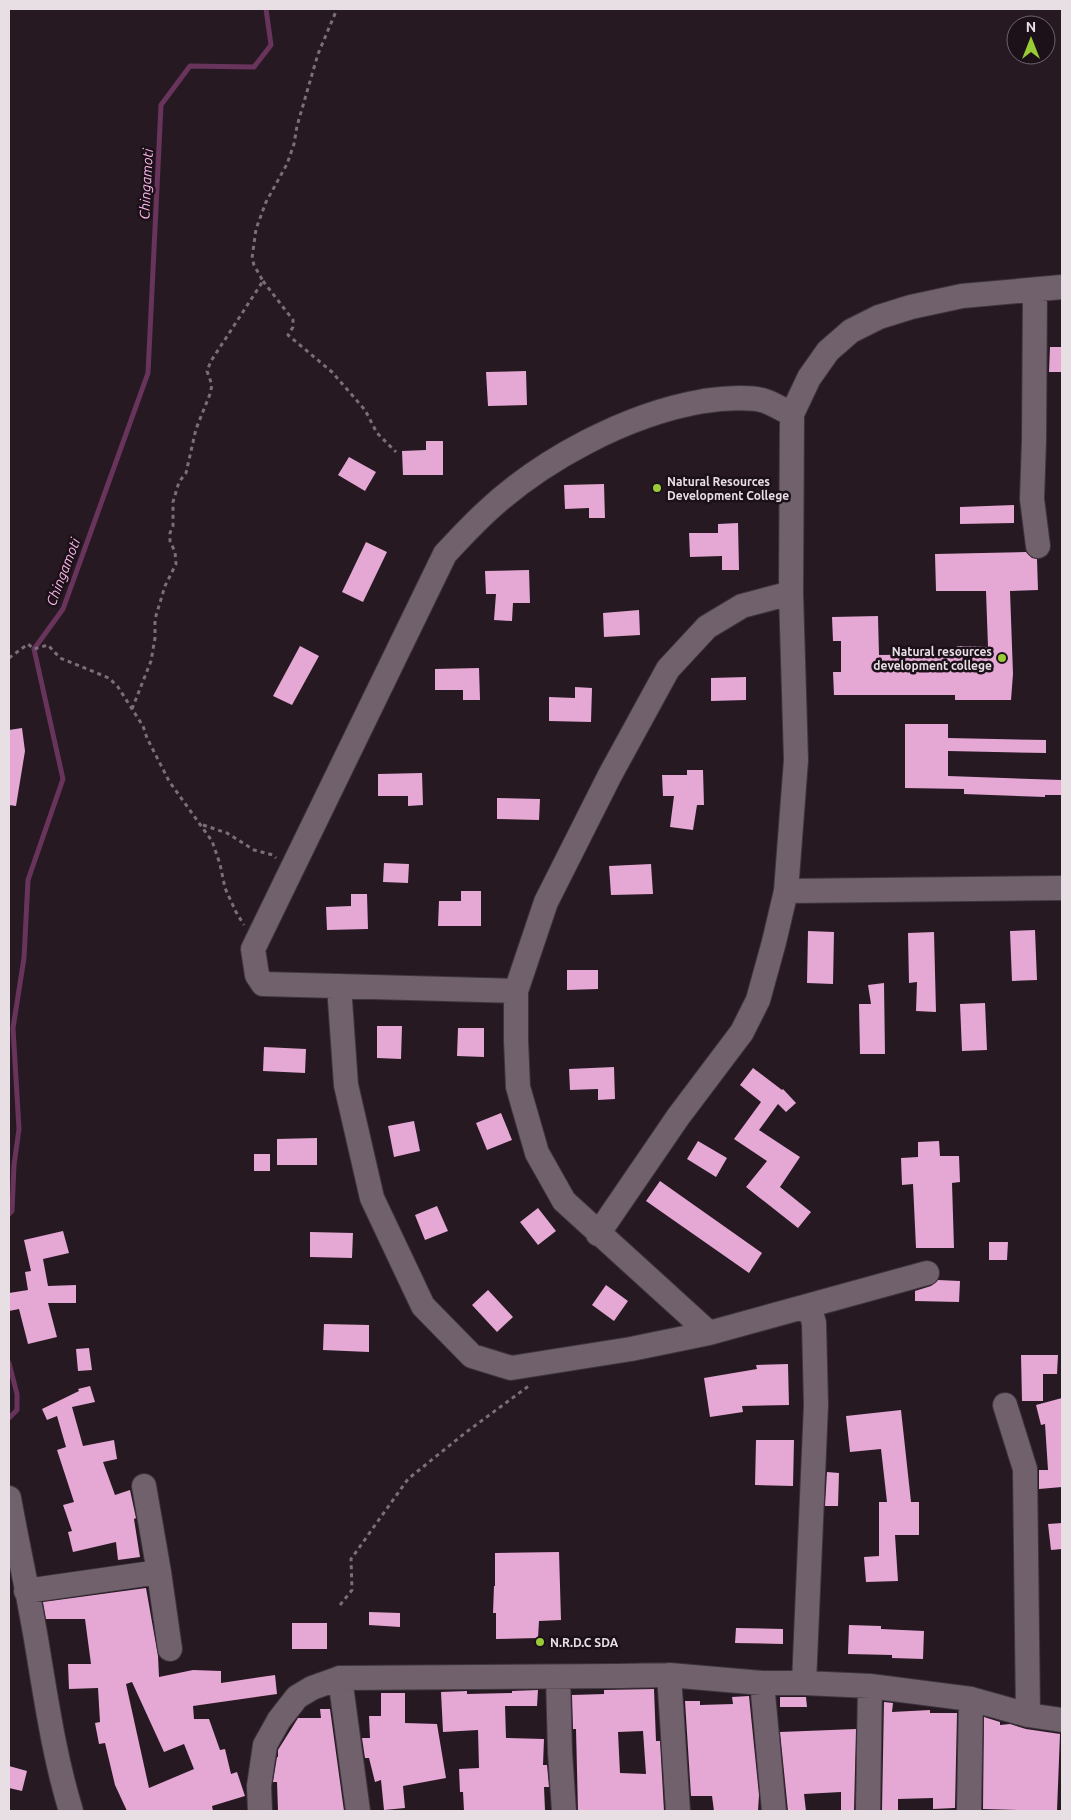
<svg xmlns="http://www.w3.org/2000/svg" width="1071" height="1820" font-family="Ubuntu,sans-serif">
	<style>
		.lines { fill: none; stroke-linecap: round; stroke-linejoin: round }
		.stream { stroke: #68345c; stroke-width: 5 }
		.building { fill: #e5a7d4; fill-rule: evenodd }
		.minor-casing { stroke: #3e353c; stroke-width: 26 }
		.path { stroke: #7b6f77; stroke-width: 3; stroke-dasharray: 4 4; stroke-linecap: butt }
		.minor { stroke: #71616c; stroke-width: 24 }
		.poi-dot { fill: #99cb36; stroke: #1c1019; stroke-width: 2 }
		.labels { text-anchor: middle; dominant-baseline: central; stroke-width: 5; stroke-linejoin: round; paint-order: stroke }
		.poi-label { font-size: 12px; font-weight: bold; fill: #e8dfe5; stroke: #1c1019; text-anchor: start }
		.water-label { font-size: 14px; font-style: italic; fill: #fcb9ea; stroke: #1c1019 }
	</style>
	<rect width="100%" height="100%" fill="#261922"/>
	<g class="lines">
		<!-- stream -->
		<path class="stream" d="M9 1214 12 1211 14 1165 19 1129 13 1028 24 958 28 880 63 779 34 649 63 609 148 373 161 105 190 66 254 67 271 45 266 9
			M9 1363 17 1394V1410L9 1418"/>
	</g>
	<!-- building -->
	<path class="building" d="M1050 347H1062V372H1049Z
		M526 371 527 405 488 406 486 372Z
		M426 441H443V475H403L402 451 426 450Z
		M349 457 376 472 365 491 338 475Z
		M604 484 605 518H589V508L565 509 564 485Z
		M1014 505V523L960 524V507Z
		M738 523 739 570H722V556L690 557 689 533H718V524Z
		M366 542 387 552 363 602 342 592Z
		M1026 552 1032 558 1037 559 1038 590 1010 591 1013 674 1011 700H955V695H834L833 672H841V641H833L832 617 878 616 879 655 956 654 957 646 988 647 986 591H936L935 554Z
		M529 570 530 603H513L512 621 494 620 496 594H486L485 571Z
		M639 610 640 635 604 637 603 613Z
		M300 646 319 656 292 705 273 696Z
		M479 668 480 700H463V690H435V669Z
		M746 677V700L711 701V678Z
		M575 687 592 688 591 722 549 721V697L575 698Z
		M905 724H948V738L1046 740V753L948 751V776L1062 780V795H1045V797L964 794V789L905 788Z
		M22 728 25 751 16 806 9 805V730Z
		M687 770H703L704 805H697L693 830 670 827 674 796H663L662 775H687Z
		M422 773 423 805 408 806V796H378V774Z
		M497 798 540 799 539 820 497 819Z
		M384 863 409 864 408 883 383 882Z
		M651 864 653 894 611 895 609 866Z
		M461 891H481V926H438L439 901H461Z
		M351 894H367L368 929 327 930 326 907 351 906Z
		M1035 930 1037 980 1012 981 1010 931Z
		M808 931 834 932 833 984 807 983Z
		M934 932 936 1012 916 1011 917 982 909 983 908 933Z
		M567 970H598V989L567 990Z
		M884 983 885 1054H860L859 1004H871L868 985Z
		M985 1003 987 1050 962 1051 960 1004Z
		M377 1026H402L401 1059 377 1058Z
		M458 1028H484V1057L457 1056Z
		M264 1047 306 1049 305 1073 263 1071Z
		M614 1067 615 1099 598 1100V1089L570 1090 569 1069Z
		M753 1068 782 1090 783 1089 796 1103 786 1112 778 1104 759 1130 800 1157 780 1187 811 1212 798 1228 746 1187 767 1161 734 1139 761 1102 740 1085Z
		M501 1113 512 1140 487 1150 476 1123Z
		M414 1121 420 1151 394 1157 388 1126Z
		M317 1138V1165H277V1139Z
		M698 1141 727 1158 716 1177 687 1159Z
		M939 1141 940 1156H959L960 1182 952 1183 954 1248H916L913 1184 902 1185 901 1158 918 1157V1142Z
		M254 1154H270V1171H254Z
		M660 1181 762 1253 749 1273 646 1201Z
		M437 1206 448 1231 425 1240 415 1215Z
		M538 1208 556 1231 538 1245 520 1222Z
		M63 1231 69 1253 43 1259 48 1286 76 1285V1303H48L57 1337 28 1344 19 1309 9 1311V1293L28 1290 25 1272 31 1271 24 1240Z
		M310 1232 353 1233 352 1258 310 1257Z
		M989 1242H1008L1007 1260H989Z
		M938 1280 960 1281 959 1302 915 1301V1291L931 1286Z
		M606 1285 628 1301 614 1321 592 1305Z
		M488 1290 513 1317 497 1332 472 1305Z
		M324 1324 369 1325V1352L323 1350Z
		M89 1348 92 1370 78 1371 76 1349Z
		M1021 1355H1058L1057 1374H1043V1401H1022Z
		M788 1364 789 1405 742 1406 743 1412 710 1417 704 1378 757 1369 756 1365Z
		M90 1386 95 1402 72 1407 83 1446 114 1440 117 1459 103 1462 115 1495 130 1490 136 1518 134 1519 140 1557 118 1560 116 1542 73 1552 68 1532 72 1531 63 1505 74 1502 57 1450 66 1447 57 1416 47 1420 42 1409 79 1391 78 1389Z
		M1062 1398V1487L1039 1489V1470H1048L1045 1424 1041 1425 1036 1405Z
		M901 1410 911 1502H919V1535H895L898 1581 866 1582 864 1557 879 1556V1502H887L881 1449 850 1452 846 1416Z
		M756 1440H794L793 1486 755 1485Z
		M827 1472 839 1473 838 1506H825Z
		M1062 1523V1549L1051 1550 1048 1524Z
		M559 1552 561 1620 539 1621 538 1638 496 1639V1613H493L494 1586H495V1553Z
		M146 1588 158 1656 159 1677 193 1670 221 1671V1683L275 1675 277 1694 193 1706 194 1719H209L220 1750 225 1749 231 1774 237 1772 245 1796 212 1806 213 1811H127L115 1785 105 1743 99 1744 95 1723 100 1722 98 1688 69 1689 68 1664H91L85 1619H46L43 1602ZM132 1682 164 1752 184 1744 194 1769 149 1788 126 1684Z
		M369 1612 400 1613V1627L369 1625Z
		M292 1623H327V1649H292Z
		M849 1625 881 1626V1629L924 1631 923 1659 892 1658V1655L848 1654Z
		M736 1628 783 1629V1644L735 1643Z
		M654 1689 656 1741H660L664 1811H578L576 1729H573L572 1695 604 1694V1690ZM643 1731 646 1774 620 1773 618 1732Z
		M538 1690 537 1706H505L506 1738 544 1739 543 1765H547L549 1787H544L545 1810 464 1811 463 1792H460L459 1769 479 1768 478 1730 443 1732 441 1692 467 1691V1694L512 1693V1691Z
		M381 1693H405V1723L437 1724 446 1778 403 1786 405 1808 384 1810 381 1780 375 1782 369 1758H365L362 1738H370L369 1716H381Z
		M749 1696 759 1795 758 1811H714L712 1796H691L685 1701H700V1705L733 1704 732 1697Z
		M780 1697H806L807 1707H780Z
		M884 1702 893 1703 892 1712 930 1710V1713H957L955 1808 933 1809V1798L898 1799V1810H882Z
		M320 1709H330L344 1811H278L277 1782H273L277 1757H278V1750L298 1718H321Z
		M984 1717 1000 1722V1725L1010 1724 1026 1729 1060 1734 1057 1811 983 1809Z
		M856 1729 854 1811H841V1792L804 1794 806 1811H788L780 1732Z
		M9 1766 27 1771 22 1791 9 1788Z"/>
	<g class="lines">
		<defs>
			<path id="minor" d="M1035 290 1034 440 1032 499 1038 546
				M786 891 1062 888
				M339 986 346 1085 372 1198 423 1306 472 1356 511 1368 631 1349 709 1333 927 1273
				M516 991 263 984 257 975 253 949 445 554C458 540 471 526 485 513 541 460 627 414 704 401 719 399 751 396 765 401 774 404 783 410 792 414
				M598 1234 678 1117 742 1032 758 1000 774 942 786 891 796 760 791 593 792 414 809 378 828 351 851 331 879 317 911 307 962 296 1062 287
				M709 1333 564 1201 537 1153 518 1087 516 1040V991L546 902 610 775 668 669 707 627 742 606 791 593
				M1005 1405 1025 1469 1028 1715
				M9 1498C18 1549 30 1600 38 1651 47 1705 55 1759 71 1811
				M159 1572 170 1649
				M26 1591 159 1572 144 1486
				M669 1675 678 1811
				M558 1677 560 1752 564 1811
				M340 1678 358 1811
				M762 1683 774 1811
				M804 1683 816 1405 814 1323 809 1306
				M260 1811 259 1786 265 1745 279 1720 297 1697 312 1688 340 1678 618 1676 669 1675 762 1683H804L870 1686 971 1699 1028 1715 1062 1720
				M868 1811 870 1686
				M969 1811 971 1699"/>
		</defs>
		<!-- minor casing -->
		<use href="#minor" class="minor-casing"/>
		<!-- path -->
		<path class="path" d="M263 281 293 320V327L288 335 332 372 365 410 377 433 396 452
			M9 658 28 644 34 649 48 645 60 658 109 678 118 687 143 726 147 738 169 781 212 841 220 864 225 888 236 912 244 925
			M132 709 151 661 155 638V619L165 586 176 564 175 552 170 541V533L173 526V502L179 482 186 473 196 429 210 394 212 385 207 371 211 361 263 281 254 265 252 258 256 229 266 202 287 164 294 144 297 126 318 54 337 9
			M203 825 227 833 254 850 273 855 276 858
			M340 1605 352 1590 351 1559 408 1479 465 1433 530 1385"/>
		<!-- minor -->
		<use href="#minor" class="minor"/>
	</g>
	<!-- markers -->
	<g class="poi-dot">
		<circle cx="657" cy="488" r="5"/>
		<circle cx="1002" cy="658" r="5"/>
		<circle cx="540" cy="1642" r="5"/>
	</g>
	<g class="labels">
		<!-- poi labels -->
		<g class="poi-label">
			<text x="667" y="481">Natural Resources<tspan x="667" dy="14">Development College</tspan></text>
			<text x="992" y="651" text-anchor="end">Natural resources<tspan x="992" dy="14">development college</tspan></text>
			<text x="550" y="1642">N.R.D.C SDA</text>
		</g>
		<!-- water labels -->
		<g class="water-label">
			<text transform="translate(146 184) rotate(-87)">Chingamoti</text>
			<text transform="translate(63 572) rotate(-69)">Chingamoti</text>
		</g>
	</g>
	<!-- border -->
	<rect width="1071" height="1820" fill="none" stroke="#e8dfe5" stroke-width="20"/>
	<!-- north arrow -->
	<g transform="translate(1031 40)"><circle r="24" fill="#1c1019" stroke="#6e636b"/>
	<path d="M0-4L9 19L0 12L-9 19Z" fill="#99cb36"/>
	<text y="-8" font-size="14" font-weight="bold" text-anchor="middle" fill="#e8dfe5">N</text>
	</g>
</svg>
